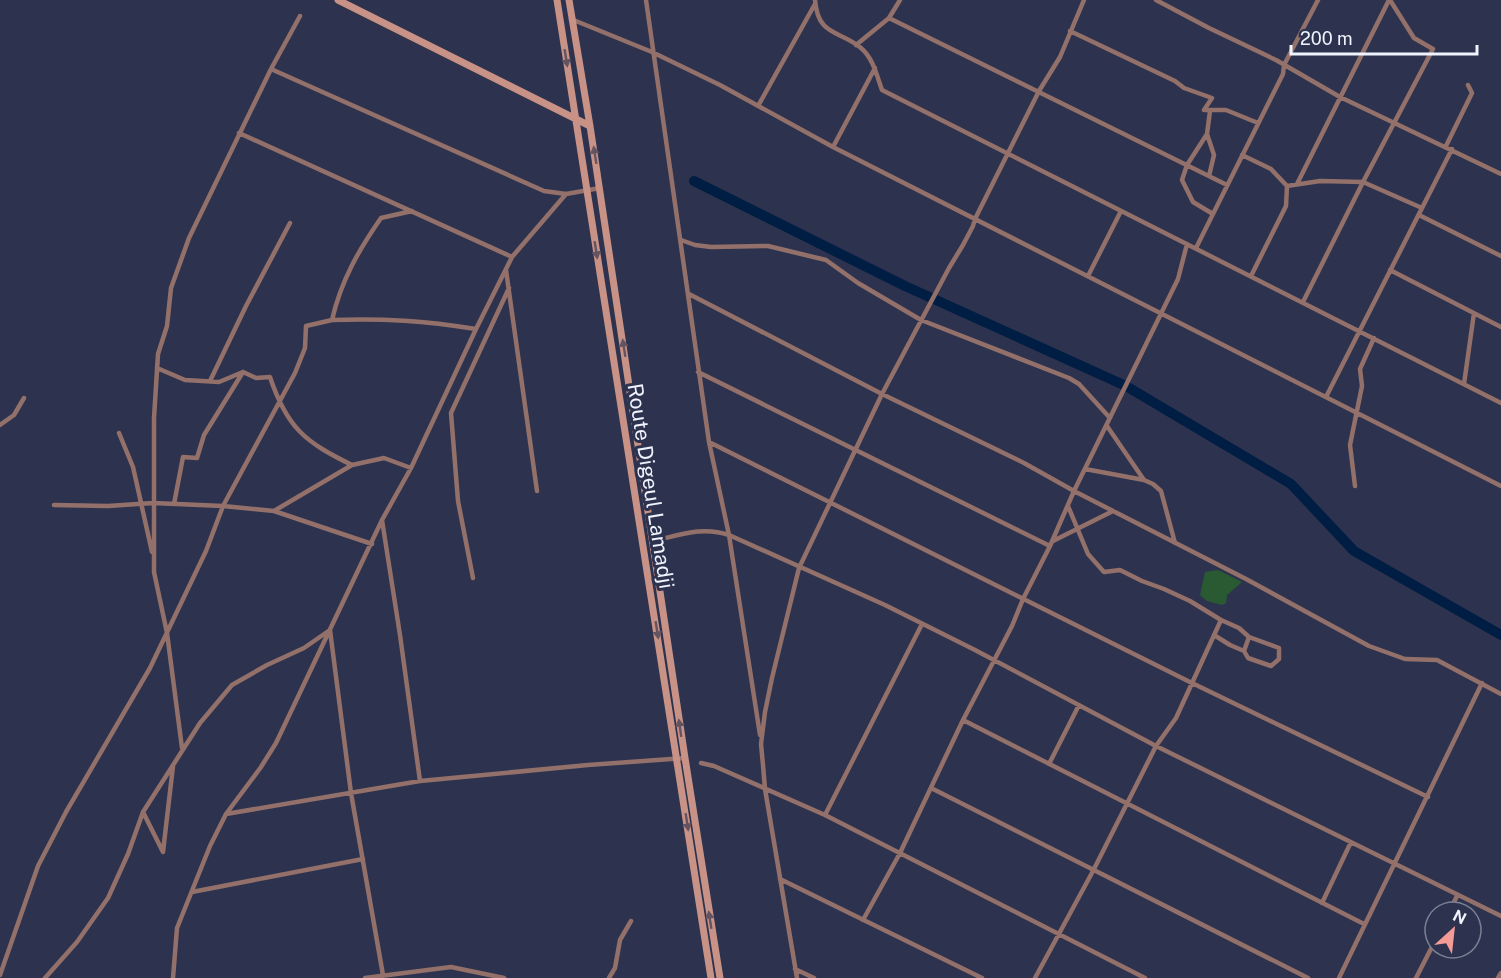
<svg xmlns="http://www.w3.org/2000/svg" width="1501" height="978" font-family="'Public Sans',sans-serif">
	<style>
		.green { fill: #295a32 }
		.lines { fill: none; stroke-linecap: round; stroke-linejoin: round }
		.river { stroke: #001d43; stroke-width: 10 }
		.minor { stroke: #93716a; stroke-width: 4.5 }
		.secondary { stroke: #c99287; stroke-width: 7 }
		.oneway { fill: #645462 }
		.labels { text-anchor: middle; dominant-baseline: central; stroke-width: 6; stroke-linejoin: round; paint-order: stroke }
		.street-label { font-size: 21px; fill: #f0f3fd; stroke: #2d334e }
	</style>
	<rect width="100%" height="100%" fill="#2d334e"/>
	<!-- green -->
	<path class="green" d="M1218 570 1242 582 1227 595 1226 603 1222 605 1207 601 1200 595 1205 572Z"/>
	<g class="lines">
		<!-- river -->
		<path class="river" d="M694 181 905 286 1126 386 1291 484 1354 551 1501 635"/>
		<!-- minor -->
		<path class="minor" d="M646 0 709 442 729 535 760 735
			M815 0C818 37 840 30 861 48 873 58 877 76 882 90L1501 403
			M1156 0 1209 28 1276 60 1340 97 1501 174
			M889 18 900 0
			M571 19 652 52 720 85 833 147 1501 486
			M1070 31 1175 81 1184 88 1212 98 1204 110H1226L1258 123
			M856 45 889 18 1227 185
			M271 69 544 191 566 194 600 188
			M758 106 815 4
			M239 133 512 257
			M1207 134 1187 165 1182 180 1193 202 1213 214
			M1446 146 1472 93 1468 85
			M833 147 875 68
			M1242 155 1271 169 1287 186 1286 206 1251 276
			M1209 176 1214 155 1207 134 1210 111
			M1297 184 1389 0
			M1287 186 1320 181 1363 182 1422 208
			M1419 215 1501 256
			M681 240 695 245 711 247 768 246 826 260 858 283 921 320 1069 378 1079 384 1110 418
			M1196 248 1283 74 1284 65 1318 0
			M506 270 537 491
			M1390 270 1501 327
			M1088 276 1121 211
			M689 294 882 394 1024 463 1074 491 1246 579 1369 646 1405 659 1437 660 1501 694
			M1303 302 1363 182 1433 49 1414 38 1390 0
			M332 320C384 318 425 321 476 329
			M157 368 185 380 219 382 243 372 256 378 270 377C287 428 305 442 352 465
			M698 372 1050 546
			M210 381 246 306 290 223
			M1464 384 1474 313
			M1326 397 1452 149
			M0 425 14 415 24 398
			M1107 426 1144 480 1153 484 1161 491 1175 543
			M119 433 133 467 152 552
			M709 442 1192 683 1428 797
			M1085 469 1144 480
			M1355 486 1350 445 1362 386 1360 369 1374 338
			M174 504 183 457 197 458 204 435 243 372
			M54 505 108 506 153 503 223 506 274 511 372 544
			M1068 506 1088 554 1104 572 1120 570 1142 581 1164 589 1190 601 1221 620 1239 628 1249 637 1244 651 1230 645 1214 635
			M274 511 352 465 384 458 411 468
			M382 520 400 635 420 781
			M653 541C680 535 702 526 729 535L885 605 975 650 1156 746 1501 916
			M1053 541 1113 511
			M473 578 458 501 451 413 509 288
			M1244 651 1248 658 1271 666 1279 659V648L1249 637
			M963 720 1364 924
			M182 748 167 633 154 572V418L158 354 167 326 171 288 189 238 271 69 300 16
			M701 763 714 766 825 815 1145 978
			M1049 764 1079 705
			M931 788 1308 978
			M143 812 163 852 173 766
			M226 814 420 781 588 765 685 758
			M825 815 922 624
			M780 879 982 978
			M192 892 363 859
			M1322 903 1351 842
			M1449 912 1457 896
			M863 920 900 853 963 720 1012 626 1023 599 1050 546 1074 491 1178 279 1187 244
			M795 969 814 978
			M0 975 38 866 66 812 150 668 206 551 223 506 295 373 305 348 306 326 332 320C341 281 358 251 381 218L412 211
			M45 978 77 942 108 898 128 854 143 812 200 723 232 685 267 665 304 648 330 630 351 793 383 975
			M173 978 177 928 210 846 226 814 261 767 276 743 382 520 411 468 476 329 512 257 566 194
			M365 978 451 967 504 978
			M609 978 615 968 620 940 631 921
			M797 978 765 789 763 765 761 744 765 712 772 678 799 568 882 394 949 268 963 245 973 226 975 219 1039 91 1060 57 1084 0
			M1035 978 1093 871 1156 746 1176 718 1221 620
			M1339 978 1482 683
			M1416 978 1435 941
			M1498 978 1501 973"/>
		<!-- secondary -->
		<path class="secondary" d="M338 0 590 126
			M557 0 711 978
			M569 0 590 126 685 758 720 978"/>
	</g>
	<!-- one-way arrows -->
	<defs><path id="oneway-solid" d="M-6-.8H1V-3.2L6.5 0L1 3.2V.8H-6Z" transform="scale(1.5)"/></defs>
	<g class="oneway">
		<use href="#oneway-solid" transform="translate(566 58) rotate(81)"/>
		<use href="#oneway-solid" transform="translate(595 155) rotate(-99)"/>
		<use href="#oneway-solid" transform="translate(596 250) rotate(81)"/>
		<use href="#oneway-solid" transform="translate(624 348) rotate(-99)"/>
		<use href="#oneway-solid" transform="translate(657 630) rotate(81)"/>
		<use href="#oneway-solid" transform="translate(680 728) rotate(-98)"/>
		<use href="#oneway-solid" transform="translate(687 822) rotate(81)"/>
		<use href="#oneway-solid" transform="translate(710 920) rotate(-99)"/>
	</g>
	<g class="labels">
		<!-- street labels -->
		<g class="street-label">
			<text transform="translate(651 486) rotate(81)">Route Digeul Lamadji</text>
		</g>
	</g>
	<!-- north arrow -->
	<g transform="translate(1453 930) rotate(27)"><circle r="28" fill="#2d334e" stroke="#7b8094" stroke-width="1.5"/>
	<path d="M0-4.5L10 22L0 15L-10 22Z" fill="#f59b97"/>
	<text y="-9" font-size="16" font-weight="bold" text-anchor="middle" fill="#f0f3fd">N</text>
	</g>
	<!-- scale -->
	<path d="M1291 45v9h186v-9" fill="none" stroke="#f0f3fd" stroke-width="3"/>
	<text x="1300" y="45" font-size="18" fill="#f0f3fd" stroke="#2d334e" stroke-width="4.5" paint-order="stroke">200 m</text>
</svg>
